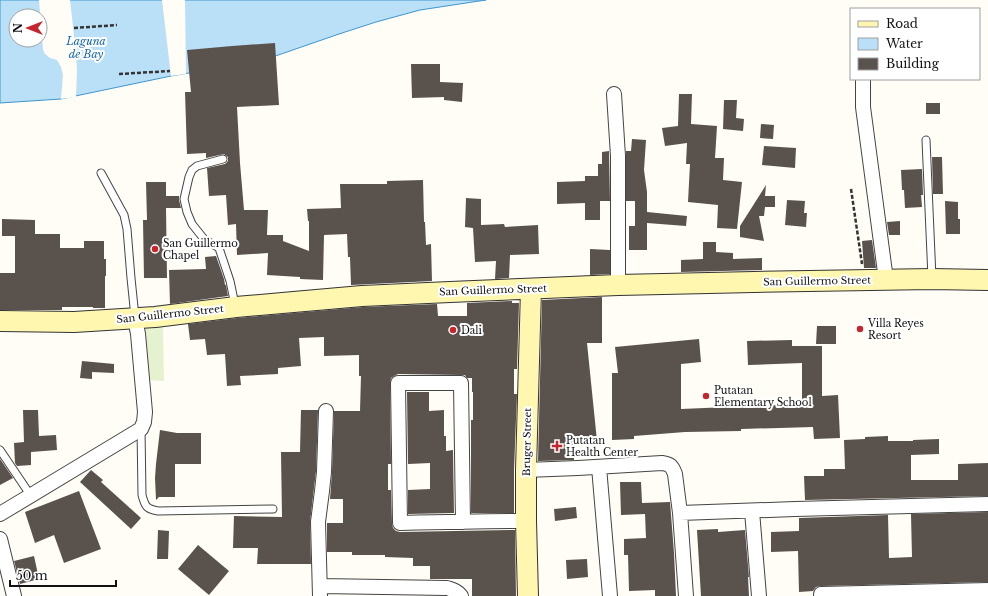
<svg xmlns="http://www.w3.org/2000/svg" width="988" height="596" font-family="'Libre Baskerville',serif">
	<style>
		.pitch { fill: #e6f2cf }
		.water { fill: #b9e0f7; stroke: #3f96cf; fill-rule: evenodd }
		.pier { fill: #fffdf5 }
		.building { fill: #5a524d }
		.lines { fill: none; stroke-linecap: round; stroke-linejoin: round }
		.lane-casing { stroke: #444; stroke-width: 9 }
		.street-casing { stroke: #444; stroke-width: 16 }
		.secondary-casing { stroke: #333; stroke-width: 22 }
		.path { stroke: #333; stroke-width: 2.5; stroke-dasharray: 4 2; stroke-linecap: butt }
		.lane { stroke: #fff; stroke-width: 7 }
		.street { stroke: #fff; stroke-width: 14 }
		.secondary { stroke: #fff6b0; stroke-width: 20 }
		.poi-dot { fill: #c4262e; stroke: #fff; stroke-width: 1.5 }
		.labels { text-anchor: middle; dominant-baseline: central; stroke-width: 4; stroke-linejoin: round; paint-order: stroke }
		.poi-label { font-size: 10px; fill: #111; stroke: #fff; text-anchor: start }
		.street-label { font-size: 10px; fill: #111; stroke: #fff }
		.water-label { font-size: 11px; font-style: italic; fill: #1768a6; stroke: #fff }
	</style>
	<rect width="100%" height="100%" fill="#fffdf5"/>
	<!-- pitch -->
	<path class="pitch" d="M163 325 164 381 147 380 145 326Z"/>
	<!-- water -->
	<path class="water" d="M0 0H486L420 10 376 22 339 34 261 61 171 76 61 99 0 103ZM16 16H40V40H16Z"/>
	<!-- pier -->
	<path class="pier" d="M39 0H70L76 53 77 71 76 97 61 99 63 75 61 67 57 60 50 58 45 54 43 50Z
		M162 0H185L186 74 171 76Z"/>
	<!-- building -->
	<path class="building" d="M275 43 279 105 237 107 240 163 244 210H268L267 235H283V241L309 251V221H308L307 209 341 208 340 184H387V181L423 180 424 222H425L426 245 431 244 432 281 351 285 350 257H348L347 234 324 235 323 280 300 279V277L267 275 268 253 237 255 236 224 228 225 226 195 209 196 207 168 225 164 228 161V157L224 154 206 158V153L187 154 185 92H191L187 50 232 46Z
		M411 64H440V82L463 83 462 102 444 100V97L412 98Z
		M679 94H692L691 124 717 126 715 158H724L723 180 742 182 737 229 717 228 718 205 688 202 690 164H686L687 143 665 146 662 128 678 126Z
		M724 100H737L736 118 744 119 743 131 723 129Z
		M926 103H940V114H926Z
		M761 124 774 125 773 139 760 138Z
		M632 139 646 140 644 170 647 192V212L687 216 686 226 647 223V250H629V226H635V201H626V151H631Z
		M764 146 796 148 795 168 762 165Z
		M609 151 610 201H600V220H585V203L557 204V182L585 181V176H598V164H602V152Z
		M932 157H942L943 194H933Z
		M922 169 923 195H921L922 207 905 208 904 190H902L901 170Z
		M146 182H166V196H179V200L181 208H166L167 278H144L143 220H147Z
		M766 185 765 196H775V207H765L764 216H759L764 241 740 237V226Z
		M466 198 481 199V225L504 224 505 227 538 225 539 254 510 255 509 278 495 279 496 261 475 262 473 228 465 227Z
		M787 200 805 201 804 213H807L806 227 785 225Z
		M945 201 958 202V219H960V234H946Z
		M2 219 35 220V234H60V248H84V241H104V259H106V276H105V308H93V307H62V310H0V273H15V236H2Z
		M900 221V235H889L887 222Z
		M872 240 876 268H864L862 241Z
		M703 242H716V252L733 253V259L762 258V270L681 272V260L703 259Z
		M590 249 610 250V274L590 275Z
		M216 256 224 279 225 285H226L228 296 170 304 169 270 206 269 205 257Z
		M602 297V343H587L597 441H573L574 460 538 461 542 300Z
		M512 301V303H519L517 369H514V394H517L514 470V513H471V420H473V392H472V378H467L465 375H461L398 374 394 376 391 378 390 383 391 464H388V490H391L392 523 393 528 396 531 400 532 515 530 516 596H472V579H430V566H413V558L385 557V555H352V552H327V523H343V499H330L332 472 334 411H360L361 376H359V355L324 356V337L299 338 301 366 278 368V374L240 376 241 385 227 386 225 354 207 355 205 339 190 340 188 324 237 318 363 307 437 304 438 316H467V303Z
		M817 326H836V344H816Z
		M699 339 701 362 681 364V409L802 404V363L748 365 747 341 792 340V346H822V396L838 395 840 438 814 439 813 427 741 429V431L685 432 634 436V439L612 440V373H618L615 347Z
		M82 361 114 364V373L92 372V379L80 378Z
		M407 392H429V411L444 410V436H446V451L453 450 454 513 408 514V490L430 489V463L408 464Z
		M23 410H38L39 436 56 435 57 450 31 452V465L17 466 15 463 14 443 24 442Z
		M301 410H318L316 471 310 522 311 564H257L258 548H233L234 516 282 517 281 452H300Z
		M160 430 177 433H201V464H175V497H159L156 500 155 478 156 464Z
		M888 436V441H913V440L939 439V454L911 455V480H958V464L988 463V496L805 500 804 476H824V469H845L844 440 865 439V437Z
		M0 459 13 478 0 485Z
		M91 470 103 480 101 482 141 518 131 529 80 482Z
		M620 482H641L642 503 670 502 674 553 676 596H655V590L629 591 628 555H624V539L646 538 645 514 621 515Z
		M79 491 101 549 64 563 54 535 35 543 25 512Z
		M576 507 577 518 555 521 554 509Z
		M988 512V582L821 586 816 587 813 591 799 592 798 551 771 552V532L799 531V518L888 515 889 558 912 557 911 514Z
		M718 529V532L745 530 749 577H748L749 596H701L697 530Z
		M158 530 169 531 168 559H157Z
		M198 545 229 571 209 595 178 569Z
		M34 556 39 579 20 584 14 561Z
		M587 559 588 577 567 579 566 560Z"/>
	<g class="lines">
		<defs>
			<path id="lane" d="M926 140 932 278
				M223 159 197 166 192 170 189 177 184 199 187 212 192 224 204 239 219 248 230 281 235 305
				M101 173 124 215 127 229 131 278 135 317
				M141 429 142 495C145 506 146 509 158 511L273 509
				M0 450 31 496"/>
			<path id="street" d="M863 79V107L886 280
				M614 94 618 156V285
				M599 467 610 596
				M526 470 578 468 662 463C670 464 672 466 675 474L680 513 686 596
				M752 511 759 596
				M680 513 795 509 988 504
				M0 514 141 429 144 422 145 412 138 334 135 318
				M463 522 461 383H398L400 523C442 522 484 521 526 521
				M0 539 14 596
				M320 586 447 588C453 590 457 591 461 596
				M821 594 988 590
				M320 596 318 522 322 491 324 472 326 411"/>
			<path id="secondary" d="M0 321 74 322 155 317 236 307 305 301 362 296 450 292 618 285 754 282 932 279 988 280
				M528 596 526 521V470L531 289"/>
		</defs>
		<!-- lane casing -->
		<use href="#lane" class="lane-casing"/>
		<!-- street casing -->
		<use href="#street" class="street-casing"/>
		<!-- secondary casing -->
		<use href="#secondary" class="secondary-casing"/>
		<!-- path -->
		<path class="path" d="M74 28 117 25
			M119 74 170 71
			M851 189 862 264"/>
		<!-- lane -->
		<use href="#lane" class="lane"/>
		<!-- street -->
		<use href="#street" class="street"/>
		<!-- secondary -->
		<use href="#secondary" class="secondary"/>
	</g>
	<!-- markers -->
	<g class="poi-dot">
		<circle cx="155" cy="249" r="4"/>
		<circle cx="860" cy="329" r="4"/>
		<circle cx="453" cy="330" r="4"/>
		<circle cx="706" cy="396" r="4"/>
		<path d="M555 440h4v4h4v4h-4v4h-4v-4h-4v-4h4z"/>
	</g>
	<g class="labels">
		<!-- poi labels -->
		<g class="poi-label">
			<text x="163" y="243">San Guillermo<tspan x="163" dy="12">Chapel</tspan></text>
			<text x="868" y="323">Villa Reyes<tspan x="868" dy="12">Resort</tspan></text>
			<text x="461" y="330">Dali</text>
			<text x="714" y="390">Putatan<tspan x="714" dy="12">Elementary School</tspan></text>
			<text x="566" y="440">Putatan<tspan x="566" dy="12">Health Center</tspan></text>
		</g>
		<!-- street labels -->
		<g class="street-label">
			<text transform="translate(817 281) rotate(-1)">San Guillermo Street</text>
			<text transform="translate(493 290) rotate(-2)">San Guillermo Street</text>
			<text transform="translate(170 314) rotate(-6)">San Guillermo Street</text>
			<text transform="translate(527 442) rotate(-89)">Bruger Street</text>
		</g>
		<!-- water labels -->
		<g class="water-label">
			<text x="86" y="41">Laguna<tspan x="86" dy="13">de Bay</tspan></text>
		</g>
	</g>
	<!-- legend -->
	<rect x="850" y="8" width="130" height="72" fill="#ffffff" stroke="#a0a0a0"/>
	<rect x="858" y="21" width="20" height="6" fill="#fff6b0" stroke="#a0a0a0"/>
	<text x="886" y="28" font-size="12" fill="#111111">Road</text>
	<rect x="858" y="38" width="20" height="12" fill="#b9e0f7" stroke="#a0a0a0"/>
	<text x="886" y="48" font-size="12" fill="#111111">Water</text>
	<rect x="858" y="58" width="20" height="12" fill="#5a524d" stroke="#a0a0a0"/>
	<text x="886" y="68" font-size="12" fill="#111111">Building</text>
	<!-- north arrow -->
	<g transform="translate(28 28) rotate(270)"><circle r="19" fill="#ffffff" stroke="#a0a0a0"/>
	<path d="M0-3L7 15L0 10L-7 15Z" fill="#c4262e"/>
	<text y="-6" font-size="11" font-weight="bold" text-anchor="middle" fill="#111111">N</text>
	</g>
	<!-- scale -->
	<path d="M10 580v6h106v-6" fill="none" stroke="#111111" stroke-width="2"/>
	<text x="16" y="580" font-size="12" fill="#111111" stroke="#ffffff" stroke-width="3" paint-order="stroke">50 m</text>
</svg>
